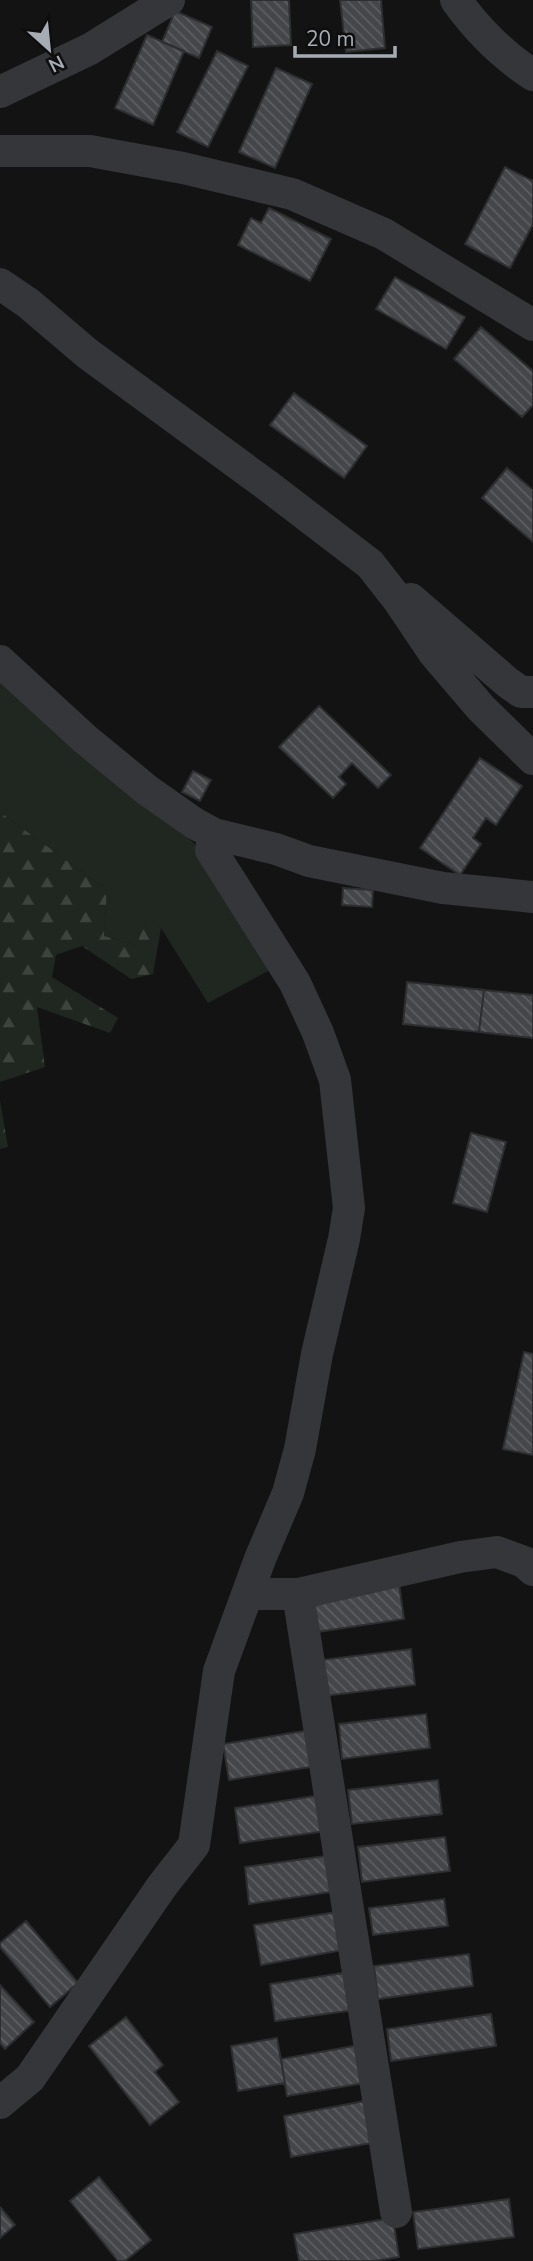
<svg xmlns="http://www.w3.org/2000/svg" width="533" height="2261" font-family="'Nunito Sans',sans-serif">
	<style>
		.green { fill: #202720 }
		.forest { fill: url(#forest-firs) }
		.building { fill: url(#building-back-hatch); stroke: #2d2e30; stroke-width: 2 }
		.lines { fill: none; stroke-linecap: round; stroke-linejoin: round }
		.street { stroke: #343639; stroke-width: 32 }
	</style>
	<defs>
		<pattern id="forest-firs" width="22" height="20" patternUnits="userSpaceOnUse" patternTransform="scale(1.75)"><rect width="22" height="20" fill="#202720"/><path d="M5 1l3.5 6h-7zM16 11l3.5 6h-7z" fill="#3d443e"/></pattern>
		<pattern id="building-back-hatch" width="6" height="6" patternUnits="userSpaceOnUse" patternTransform="scale(1.75)"><rect width="6" height="6" fill="#45464a"/><path d="M-1 5l2 2M0 0l6 6M5-1l2 2" fill="none" stroke="#5d5e62"/></pattern>
	</defs>
	<rect width="100%" height="100%" fill="#131314"/>
	<!-- green -->
	<path class="green" d="M0 671 195 844 249 925 274 968 208 1003 161 928 149 916 136 945 104 936 107 890 0 812Z"/>
	<!-- forest -->
	<path class="forest" d="M0 812 107 890 104 936 136 945 149 915 161 928 153 974 131 979 82 946 56 955 52 977 118 1018 110 1033 37 1007 45 1067 0 1082Z
		M0 1101 8 1147 0 1149Z"/>
	<!-- building -->
	<path class="building" d="M251 0H289L291 45 253 47Z
		M340 0H381L385 48 346 52Z
		M175 11 212 27 199 58 162 42Z
		M147 35 184 51 153 125 115 108Z
		M217 51 248 66 208 147 177 132Z
		M276 68 312 84 275 168 239 152Z
		M505 167 533 181V224L510 268 465 244Z
		M269 208 331 239 310 281 238 245 251 218 261 223Z
		M395 277 465 317 446 349 376 309Z
		M481 327 533 371V405L522 417 454 359Z
		M294 393 367 446 344 478 270 425Z
		M507 468 533 490V542L482 498Z
		M319 706 391 775 378 788 352 763 339 777 346 784 333 798 279 747Z
		M480 758 522 786 496 825 486 818 473 838 481 844 460 875 420 848Z
		M193 771 211 780 200 801 182 792Z
		M343 888 373 890 372 907 342 905Z
		M407 982 484 990 479 1032 403 1024Z
		M484 990 533 995V1038L479 1032Z
		M471 1133 506 1142 487 1212 453 1203Z
		M524 1352 533 1354V1455L503 1449Z
		M399 1584 404 1619 317 1632 312 1596Z
		M411 1649 415 1685 325 1696 321 1660Z
		M426 1714 430 1748 342 1759 339 1724Z
		M311 1730 317 1766 229 1780 223 1744Z
		M438 1780 442 1814 352 1824 348 1790Z
		M322 1795 327 1831 240 1843 235 1808Z
		M445 1837 450 1871 362 1882 358 1847Z
		M334 1855 338 1891 249 1904 245 1867Z
		M444 1899 448 1926 373 1935 369 1908Z
		M337 1912 343 1950 261 1965 254 1925Z
		M26 1921 78 1983 50 2007 0 1947V1943Z
		M469 1954 473 1986 378 1999 374 1966Z
		M350 1972 355 2010 275 2021 270 1984Z
		M0 1985 34 2022 5 2049 0 2043Z
		M491 2014 496 2046 391 2061 387 2029Z
		M126 2017 163 2065 155 2072 179 2102 150 2125 89 2046Z
		M277 2038 285 2083 238 2091 231 2046Z
		M365 2044 371 2082 287 2096 281 2059Z
		M365 2101 372 2143 291 2157 284 2116Z
		M99 2177 151 2240 125 2261H118L70 2201Z
		M509 2199 514 2237 418 2249 413 2212Z
		M0 2207 15 2225 0 2238Z
		M393 2218 399 2257 374 2261H299L294 2234Z"/>
	<g class="lines">
		<!-- street -->
		<path class="street" d="M456 0C478 31 501 54 533 75
			M0 92 90 49 169 0
			M0 151H90L183 168 292 194 384 234 533 325
			M0 284 28 303 88 354 268 486 370 564 399 601 434 653 481 708 533 759
			M411 599 507 682 521 692H533
			M0 661 85 739 147 790 194 823 214 834 276 849 309 861 443 888 533 897
			M248 1594H298L460 1557 497 1552 524 1562 533 1570
			M298 1594 396 2212
			M0 2103 30 2078 162 1886 194 1845 219 1671 260 1559 288 1493 300 1449 317 1354 344 1239 349 1208 335 1080 318 1033 295 983 211 850 214 834"/>
	</g>
	<!-- north arrow -->
	<g transform="translate(49 49) rotate(153)" stroke="#0e0e0f" stroke-width="5" paint-order="stroke">
	<path d="M0-5L12 26L0 18L-12 26Z" fill="#a6acb4"/>
	<text y="-10" font-size="19" font-weight="bold" text-anchor="middle" fill="#a6acb4">N</text>
	</g>
	<!-- scale -->
	<path d="M295 46v10h100v-10" fill="none" stroke="#a6acb4" stroke-width="3.5"/>
	<text x="306" y="46" font-size="21" fill="#a6acb4" stroke="#0e0e0f" stroke-width="5" paint-order="stroke">20 m</text>
</svg>
